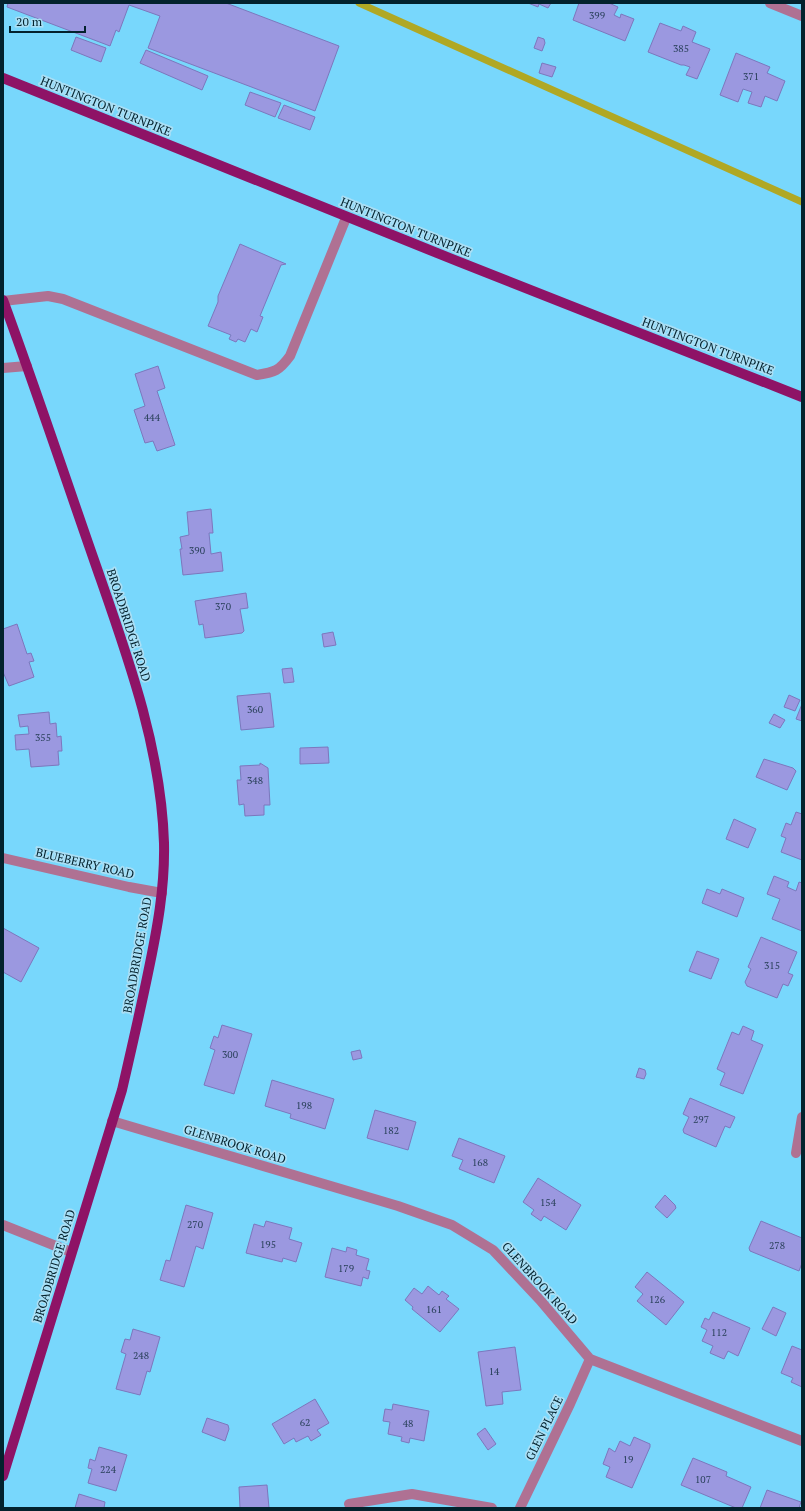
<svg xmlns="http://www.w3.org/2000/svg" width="805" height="1511" font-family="'PT Serif',serif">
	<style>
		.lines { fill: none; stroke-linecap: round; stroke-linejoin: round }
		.stream { stroke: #b0a824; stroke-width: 7 }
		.building { fill: #9b98e0; stroke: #7c77bd }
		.minor { stroke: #af7193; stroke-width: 10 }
		.major { stroke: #8e1366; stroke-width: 10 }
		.labels { text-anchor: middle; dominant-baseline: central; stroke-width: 3.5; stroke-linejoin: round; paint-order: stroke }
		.number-label { font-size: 10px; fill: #29405a }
		.street-label { font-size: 12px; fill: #03222d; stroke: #aadff5 }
	</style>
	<rect width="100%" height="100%" fill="#78d7fc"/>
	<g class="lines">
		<!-- stream -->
		<path class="stream" d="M359 3 802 202"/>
	</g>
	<!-- building -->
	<path class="building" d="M8 3H226L339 46 315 111 148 48 160 16 129 5 119 32 116 30 110 46 7 7Z
		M528 3H551L548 8 539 4 538 7Z
		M579 3H609L618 7 614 15 620 18 621 14 634 19 625 41 573 20Z
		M660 23 681 31 683 26 696 32 692 42 710 49 697 79 686 75 690 67 684 65H681L648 52Z
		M76 37 106 48 101 62 71 50Z
		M538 37 544 39 545 43 542 51 534 48Z
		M146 50 208 76 202 90 140 63Z
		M736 53 770 67 767 73 785 81 777 101 765 96 761 107 748 103 752 92 743 89 738 102 720 95Z
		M542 63 556 67 552 77 539 73Z
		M250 92 281 103 275 117 245 105Z
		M284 105 315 117 310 130 278 118Z
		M240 244 286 264 281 265 260 316 263 317 257 332 251 329 245 342 238 339 236 342 229 339 231 335 208 326 218 302V296Z
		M158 366 165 388 157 391 175 445 157 451 153 441 145 443 134 410 145 406 135 374Z
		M211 509 213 533H209L211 554 221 552 223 571 183 575 180 549H182L180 537 189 535 187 512Z
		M246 593 248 608 240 609 244 631 242 633 205 638 203 624 199 625 195 601Z
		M17 624 27 654 31 653 34 661 29 662 34 677 9 686 3 672V629Z
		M333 632 336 645 324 647 322 634Z
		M292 668 294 682 284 683 282 669Z
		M270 693 274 727 241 730 237 696Z
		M789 695 800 700 795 711 784 707Z
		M802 704V721L796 719Z
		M49 712 50 724 56 723 57 737 61 736 62 751H58L59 765 31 767 29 749 16 750 15 735 29 734 28 726 20 727 18 715Z
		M774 714 785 720 780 728 769 723Z
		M328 747 329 763 300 764V748Z
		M764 759 793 768 796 771 787 790 756 777Z
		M260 763 268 768 270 805H264V815L245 816 244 804 239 805 237 780H241L240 766 260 765Z
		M796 812 802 814V860L781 852 786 838 781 836 786 823 791 825Z
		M734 819 756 829 748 848 726 839Z
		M774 876 789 882 787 887 796 891 799 882 802 883V931L772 919 780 899 767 894Z
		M707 889 720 894 722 889 744 898 737 917 702 903Z
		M3 928 39 948 21 982 3 972Z
		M761 937 797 952 788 973 793 975 788 986 783 984 777 998 747 986 745 982 751 969 748 967Z
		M697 951 719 959 711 979 689 971Z
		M222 1025 252 1034 234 1094 204 1085 215 1050 210 1048 214 1036 218 1038Z
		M743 1026 754 1031 751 1040 763 1045 743 1094 720 1085 725 1073 717 1069 732 1032 739 1035Z
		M360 1050 362 1058 353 1060 351 1052Z
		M639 1068 645 1070 646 1074 644 1079 636 1077Z
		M272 1080 334 1099 325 1129 290 1118 291 1114 265 1106Z
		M690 1098 735 1117 730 1128 725 1126 716 1147 684 1133 683 1130 689 1117 683 1114Z
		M375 1110 416 1122 408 1150 367 1138Z
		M459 1138 505 1156 494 1183 459 1169 463 1160 452 1156Z
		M538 1178 581 1205 566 1230 544 1216 541 1221 531 1214 534 1210 523 1202Z
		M665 1195 675 1205 676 1208 667 1218 655 1207Z
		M186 1205 213 1213 203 1249 196 1246 184 1287 160 1280 166 1260 170 1261Z
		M266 1221 292 1228 289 1239 302 1243 296 1262 283 1258 282 1262 246 1253 254 1224 264 1227Z
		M761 1221 802 1238V1263L799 1271 750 1251 749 1248Z
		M347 1247 357 1250 356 1255 369 1259 366 1270 370 1271 368 1279 363 1277 361 1286 325 1277 332 1248 346 1252Z
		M647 1272 684 1302 666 1325 637 1301 643 1294 635 1287Z
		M428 1286 439 1295 442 1291 449 1296 446 1299 459 1309 440 1332 412 1309 413 1307 405 1300 414 1288 422 1294Z
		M773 1307 786 1313 776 1336 762 1329Z
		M713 1312 750 1328 738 1356 728 1351 724 1359 710 1353 713 1346 702 1341 707 1330 701 1327 705 1318 709 1320Z
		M133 1329 160 1337 150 1372 147 1371 140 1395 116 1389 126 1354 121 1352 125 1339 130 1340Z
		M792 1346 802 1350V1387L791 1382 793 1378 781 1373Z
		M515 1347 521 1390 502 1392 503 1404 486 1406 478 1352Z
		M315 1399 329 1423 317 1430 321 1435 311 1441 308 1436 296 1442 294 1438 284 1444 272 1424Z
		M393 1404 429 1411 424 1441 410 1438 409 1443 401 1441 402 1437 388 1434 390 1422 383 1421 385 1409 392 1410Z
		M207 1418 228 1425 229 1429 225 1441 202 1432Z
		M485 1428 496 1444 488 1450 477 1434Z
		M634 1437 650 1444V1447L632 1488 606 1477 610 1467 603 1464 609 1448 615 1452 620 1441 630 1446Z
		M99 1447 127 1455 116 1491 88 1483 92 1469 88 1468 90 1459 95 1461Z
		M693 1458 727 1472 726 1476 751 1487 742 1508H736L681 1485Z
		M267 1485 269 1508H240L239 1487Z
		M767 1490 801 1502 799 1508H760Z
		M79 1494 105 1502 104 1508H75Z"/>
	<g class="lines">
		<!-- minor -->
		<path class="minor" d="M770 3 802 16
			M3 301 48 296 63 299 257 375C275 372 279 371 290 356L346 218
			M3 368 27 366
			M3 858 129 887 162 893
			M112 1121 398 1206 452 1225 493 1250 540 1300 590 1359 802 1441
			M796 1153 802 1117
			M3 1225 71 1252
			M349 1504 412 1494 492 1508
			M520 1508 570 1404 590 1359"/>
		<!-- major -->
		<path class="major" d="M3 78C268 186 535 293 802 397
			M3 300C35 387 64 474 94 560 126 652 161 745 164 843 165 888 157 930 148 973 140 1012 131 1051 122 1090L3 1476"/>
	</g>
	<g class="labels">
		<!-- number labels -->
		<g class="number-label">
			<text x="597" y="15">399</text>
			<text x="681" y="48">385</text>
			<text x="751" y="76">371</text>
			<text x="152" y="417">444</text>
			<text x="197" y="550">390</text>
			<text x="223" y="606">370</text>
			<text x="255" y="709">360</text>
			<text x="43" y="737">355</text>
			<text x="255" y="780">348</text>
			<text x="772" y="965">315</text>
			<text x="230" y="1054">300</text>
			<text x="304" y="1105">198</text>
			<text x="701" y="1119">297</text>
			<text x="391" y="1130">182</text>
			<text x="480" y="1162">168</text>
			<text x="548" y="1202">154</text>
			<text x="195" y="1224">270</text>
			<text x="268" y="1244">195</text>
			<text x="777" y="1245">278</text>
			<text x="346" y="1268">179</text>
			<text x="657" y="1299">126</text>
			<text x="434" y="1309">161</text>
			<text x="719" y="1332">112</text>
			<text x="141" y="1355">248</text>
			<text x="494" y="1371">14</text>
			<text x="305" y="1422">62</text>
			<text x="408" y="1423">48</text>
			<text x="628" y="1459">19</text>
			<text x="108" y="1469">224</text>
			<text x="703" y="1479">107</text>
		</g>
		<!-- street labels -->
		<g class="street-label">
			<text transform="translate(106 106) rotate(22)">HUNTINGTON TURNPIKE</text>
			<text transform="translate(406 227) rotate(22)">HUNTINGTON TURNPIKE</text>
			<text transform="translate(708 346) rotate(21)">HUNTINGTON TURNPIKE</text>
			<text transform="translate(129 625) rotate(72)">BROADBRIDGE ROAD</text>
			<text transform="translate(85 863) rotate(13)">BLUEBERRY ROAD</text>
			<text transform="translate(137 955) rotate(-80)">BROADBRIDGE ROAD</text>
			<text transform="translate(235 1144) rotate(17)">GLENBROOK ROAD</text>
			<text transform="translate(54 1266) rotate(-73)">BROADBRIDGE ROAD</text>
			<text transform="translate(540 1283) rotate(48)">GLENBROOK ROAD</text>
			<text transform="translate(544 1428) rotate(-64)">GLEN PLACE</text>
		</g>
	</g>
	<!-- border -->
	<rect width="805" height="1511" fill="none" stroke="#03222d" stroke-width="8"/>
	<!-- scale -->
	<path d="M10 26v6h75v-6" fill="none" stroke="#03222d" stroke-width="2"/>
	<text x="16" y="26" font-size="12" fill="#03222d" stroke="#aadff5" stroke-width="3" paint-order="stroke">20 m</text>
</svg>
